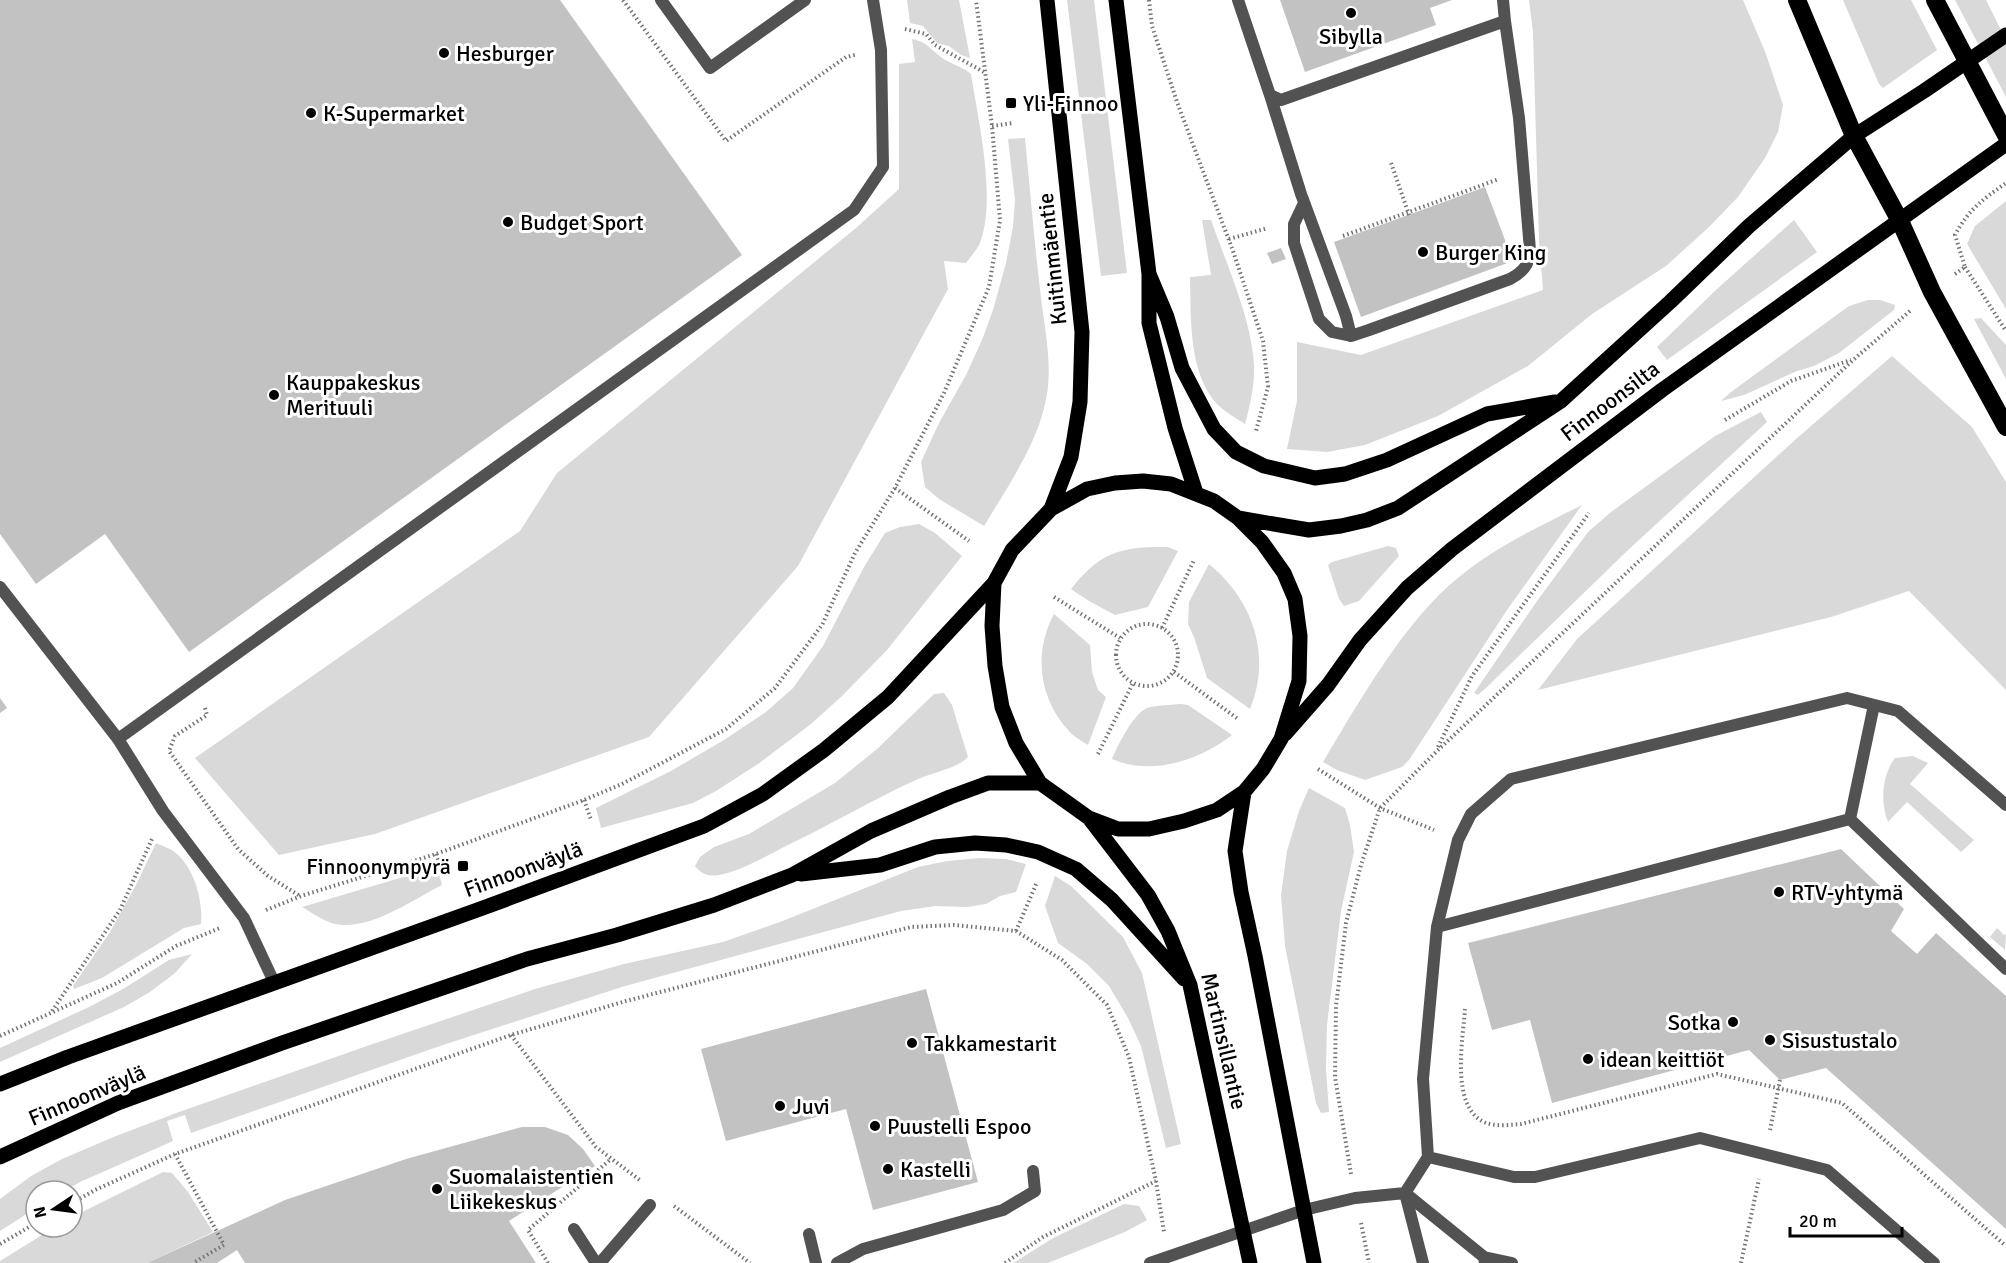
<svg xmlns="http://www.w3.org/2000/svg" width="2006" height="1263" font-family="Signika,sans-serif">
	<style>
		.green { fill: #d9d9d9 }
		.building { fill: #c2c2c2 }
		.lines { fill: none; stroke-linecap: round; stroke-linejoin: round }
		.path { stroke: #747474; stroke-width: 4; stroke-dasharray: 1.5 3; stroke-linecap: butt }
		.service { stroke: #525252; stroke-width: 12 }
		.minor { stroke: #525252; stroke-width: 12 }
		.primary { stroke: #000; stroke-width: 15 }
		.motorway { stroke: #000; stroke-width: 18 }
		.poi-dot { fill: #000; stroke: #fff; stroke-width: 2 }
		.labels { text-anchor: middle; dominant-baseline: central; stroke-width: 6; stroke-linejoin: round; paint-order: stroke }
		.poi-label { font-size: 22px; fill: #000; stroke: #fff; text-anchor: start }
		.street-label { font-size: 22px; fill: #000; stroke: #fff }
	</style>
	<rect width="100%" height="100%" fill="#fff"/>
	<!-- green -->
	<path class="green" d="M907 0H959L970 58 961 55 949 46 937 43 923 26 910 23Z
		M1067 0H1094L1127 273 1101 276Z
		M1529 0H1743L1766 54 1783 105 1778 132 1765 158 1738 197 1708 228 1666 266 1592 314 1528 366 1438 416 1365 445 1327 452 1287 449 1297 401V342L1361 355 1543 290 1539 241 1533 32Z
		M1843 0H1911L1937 50 1883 88 1879 84Z
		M1955 0H1986L2006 40V97Z
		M912 39C927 42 929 48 941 57 950 64 962 66 971 74 978 119 996 196 981 240 979 248 971 256 966 263L944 261 948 289 798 566 649 737 375 834 279 855 195 758 520 531 557 473 856 228 899 189V64L915 62Z
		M1025 138C1030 189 1034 239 1040 289 1044 329 1055 369 1044 408 1034 449 1005 491 984 526L939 499 925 487 921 462 939 423 966 375 982 340 993 310 1006 263 1013 227 1015 200 1008 139Z
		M2006 201V309L1967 244 1975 226Z
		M1202 220H1211C1226 263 1252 320 1254 365 1255 384 1250 406 1245 424 1236 418 1225 412 1218 405 1188 374 1191 317 1190 277L1211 275Z
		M1794 220 1817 252 1667 360 1657 347 1717 289Z
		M1868 300H1880L1895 305 1894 310 1839 353 1814 366 1797 371 1744 395 1721 401 1731 392 1849 306Z
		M1981 318 2006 345V379L1974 319Z
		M1892 356 1972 427 2006 482V690L1909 591 1831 617 1538 690 1577 639 1796 439Z
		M1761 412 1767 422 1626 552 1487 687 1478 695 1474 693 1537 601 1588 532 1611 512 1715 436Z
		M1582 505 1507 610 1409 760 1402 767 1365 780 1337 770 1323 762C1359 702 1405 620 1459 577 1496 546 1539 527 1582 505Z
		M919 524 935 533 962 556 887 650 842 696 811 724 758 764 716 791 693 803 601 828 596 808 671 771 724 740 766 712 793 688 823 646 864 567 885 533 900 527Z
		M1388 546 1396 548 1399 556 1359 601 1344 606 1339 599 1328 565 1332 562Z
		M1154 547H1168L1178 551 1148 607 1115 615 1089 601 1071 589C1096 558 1113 548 1154 547Z
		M1209 564C1253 600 1272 655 1250 709L1207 678 1194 637 1188 624 1189 602Z
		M1054 614 1090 645 1092 672 1098 690 1106 697 1088 745C1082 741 1074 737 1069 731 1039 699 1033 653 1054 614Z
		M944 693 952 705 968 757C956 769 934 772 918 779 872 800 828 826 782 848 763 858 740 871 719 875 709 877 701 874 695 866L700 857 714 847 749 834 835 783 877 749 934 694Z
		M1181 704 1188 705 1232 735C1199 761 1151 776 1112 759 1118 745 1133 714 1147 708 1157 705 1170 705 1181 704Z
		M1913 756 1928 763 1910 784 1974 840 1961 852 1907 802 1888 822C1880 802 1882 775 1895 758Z
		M1309 788 1345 808 1350 825 1354 852 1341 911 1327 1025 1326 1069 1329 1112 1321 1113 1316 1103 1285 946 1281 895 1287 851 1299 811Z
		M156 843C162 846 172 849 177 854 195 870 203 901 201 924L184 928 102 978 74 989 73 986 110 932 136 885Z
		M980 858 1006 859 1026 864 1016 892 1000 896 986 904 967 907 936 906 901 911 625 986 440 1046 191 1133 185 1115 167 1121 173 1141 80 1182 65 1191H36V1208L0 1231V1199L31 1176 62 1159 116 1136 179 1112 364 1047 535 989 624 964 723 942 780 922 918 867 947 861Z
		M437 867 442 885C412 900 370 931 335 924 324 921 312 913 302 907Z
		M1055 876 1071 886 1123 937 1142 973 1181 1144 1166 1148 1141 1046 1128 1018 1109 986 1087 964 1058 943 1045 906Z
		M1997 928 2004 935 2006 934 2005 950 1990 937Z
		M192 954 175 973 150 992 124 1007 0 1062V1048L89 1007 123 989 169 960Z
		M163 1172 172 1173 188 1192 213 1232 147 1263H0V1261L55 1227H72V1217Z
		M1124 1204 1139 1206 1147 1220 1125 1232 1048 1263H1013L1053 1238Z"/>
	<!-- building -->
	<path class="building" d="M0 0H560L742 255 189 652 105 534 36 584 0 534Z
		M1280 0H1452L1430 8 1436 25 1305 72Z
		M1485 187 1513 261 1361 317 1334 242Z
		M1281 248 1286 259 1272 264 1267 253Z
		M0 698 7 708 0 713Z
		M1841 849 1904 909 1891 931 1917 954 1936 933 2006 996V1229L1826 1068 1780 1080 1749 1050 1552 1103 1530 1020 1492 1030 1468 943Z
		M926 989 978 1182 873 1210 846 1109 726 1141 701 1049Z
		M522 1127H545L568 1135 583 1149 595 1166 509 1221 536 1263H245L237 1250 217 1263H147L285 1200 406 1159Z"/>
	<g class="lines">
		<!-- path -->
		<path class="path" d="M623 0 726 141 846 57 855 55
			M1149 0 1152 26 1177 102 1233 251 1263 341 1268 387 1256 431
			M905 29 926 34 935 45 984 72
			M992 126 1013 123
			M1391 163 1409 215
			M1343 236 1499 179
			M1229 239 1268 228
			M1965 267 2006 331
			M1955 274 1965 267 1955 235C1969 209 1982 200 2006 183
			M1725 420 1791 381 1851 360
			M895 488 969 541
			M1054 597 1120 638
			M1116 655a31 31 0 1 1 62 0a31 31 0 1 1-62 0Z
			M1162 628 1194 560
			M1174 672 1238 719
			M205 708 207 715 175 736 169 751 238 849 268 876 300 896
			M1438 747 1472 676 1589 513
			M1098 754 1133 683
			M1318 769 1380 808 1434 830
			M584 800 591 820
			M436 854 443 873
			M266 910 301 896 436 854 584 800 622 784 726 729 775 688 822 625 855 553 895 488 944 393 989 287 1000 220 992 126 976 0
			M1016 931 1037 882
			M1465 1009C1463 1039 1450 1106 1484 1122 1495 1127 1509 1125 1521 1124L1717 1074 1842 1103 2006 1246
			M52 1011 120 910 152 839
			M511 1035 596 1147 641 1181
			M0 1036 117 983 176 946 220 928
			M1770 1130 1780 1080
			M175 1154 224 1245 193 1263
			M1351 1174 1335 1077 1336 1006 1346 923 1361 865 1380 808 1437 751 1853 360 1910 311
			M72 1203 95 1190 175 1154 511 1035 626 1001 848 943 911 927 954 925 1016 931 1062 960 1107 1005 1129 1057 1156 1181 1164 1232
			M674 1206 750 1263
			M1361 1223 1369 1263
			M0 1244 36 1223
			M548 1263 528 1230 611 1159
			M1005 1263 1043 1237 1156 1181
			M1741 1263 1759 1179"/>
		<!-- service -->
		<path class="service" d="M661 0 710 68 805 0
			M1238 0 1270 95 1281 100 1505 21 1503 0
			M1270 95 1301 194 1346 316 1351 336 1369 330 1510 279C1524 271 1529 265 1530 250L1519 118 1505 21
			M1304 203 1294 224V243L1319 319 1332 332 1351 336
			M0 587 118 739 163 811 244 918 274 982
			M118 739 854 210 883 167 881 50 873 0
			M1850 819 1874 705
			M1437 927 1850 819 2006 969
			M1428 1157 1514 1177H1535L1700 1138 1827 1170 1934 1263
			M1304 1210 1355 1198 1405 1193 1484 1257 1485 1263
			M574 1229 596 1263
			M809 1234 816 1263
			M1484 1257 1512 1263
			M600 1263 650 1205
			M837 1263 863 1249 1003 1210 1035 1191 1033 1171
			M1423 1263 1405 1193 1428 1157 1423 1079 1437 927 1458 840 1471 814 1511 779 1847 698 1898 711 2006 805"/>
		<!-- minor -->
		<path class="minor" d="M1150 1263 1304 1210"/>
		<!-- primary -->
		<path class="primary" d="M1047 0 1082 332 1080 402 1071 457 1051 509
			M1116 0 1149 274V323L1175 428 1196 493
			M1149 274 1167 317 1182 368 1214 429 1236 452 1264 466 1315 478 1345 474 1387 460 1487 414 1555 402
			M1143 481 1171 484 1214 501 1238 518 1262 542 1284 573 1295 599 1300 636 1299 681 1281 739 1263 769 1244 792 1217 810 1184 821 1149 829H1118L1089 818 1040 783 1016 743 1002 707 995 666 992 626 994 583 1012 550 1051 509 1087 489 1115 483Z
			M1238 518 1309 530 1341 526 1367 520 1398 508 1561 401 1670 302 1749 226 1854 136 1924 91 2006 35
			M1285 734 1328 685 1360 640 1407 588 1452 549 1662 390 2006 144
			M1244 792 1235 851 1241 892 1255 956 1314 1263
			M1089 818 1148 895 1168 931 1190 985 1250 1263
			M801 874 880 865 935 847 975 843 1006 845 1038 852 1076 869 1112 900 1184 979
			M0 1084 68 1057 480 909 704 826 763 794 824 750 888 697 994 583
			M0 1157 118 1103 282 1043 527 959 617 935 714 905 792 875 871 831 950 797 988 783H1040"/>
		<!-- motorway -->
		<path class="motorway" d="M1797 0 1854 136 1900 221 1932 292 2006 427
			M1935 0 2006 135"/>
	</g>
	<!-- markers -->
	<g class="poi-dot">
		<circle cx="1351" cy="13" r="6"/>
		<circle cx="444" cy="53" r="6"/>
		<rect x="1005" y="97" width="12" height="12" rx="3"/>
		<circle cx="311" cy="113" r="6"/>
		<circle cx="508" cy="222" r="6"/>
		<circle cx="1423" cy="252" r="6"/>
		<circle cx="274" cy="395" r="6"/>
		<rect x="457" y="860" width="12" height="12" rx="3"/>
		<circle cx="1779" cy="892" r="6"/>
		<circle cx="1733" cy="1022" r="6"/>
		<circle cx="1770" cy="1040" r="6"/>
		<circle cx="912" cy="1043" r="6"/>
		<circle cx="1588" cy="1059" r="6"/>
		<circle cx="780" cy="1106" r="6"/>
		<circle cx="875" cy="1126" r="6"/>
		<circle cx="888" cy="1169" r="6"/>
		<circle cx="437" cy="1189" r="6"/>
	</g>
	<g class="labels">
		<!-- poi labels -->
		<g class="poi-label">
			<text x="1351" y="36" text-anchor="middle">Sibylla</text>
			<text x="456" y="53">Hesburger</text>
			<text x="1023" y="103">Yli-Finnoo</text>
			<text x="323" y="113">K-Supermarket</text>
			<text x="520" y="222">Budget Sport</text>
			<text x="1435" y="252">Burger King</text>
			<text x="286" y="382">Kauppakeskus<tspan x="286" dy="25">Merituuli</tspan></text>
			<text x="451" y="866" text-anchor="end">Finnoonympyrä</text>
			<text x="1791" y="892">RTV-yhtymä</text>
			<text x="1721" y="1022" text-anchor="end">Sotka</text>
			<text x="1782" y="1040">Sisustustalo</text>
			<text x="924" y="1043">Takkamestarit</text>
			<text x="1600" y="1059">idean keittiöt</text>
			<text x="792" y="1106">Juvi</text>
			<text x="887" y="1126">Puustelli Espoo</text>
			<text x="900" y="1169">Kastelli</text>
			<text x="449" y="1176">Suomalaistentien<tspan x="449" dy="25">Liikekeskus</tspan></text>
		</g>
		<!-- street labels -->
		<g class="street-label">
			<text transform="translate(1052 259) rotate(-96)">Kuitinmäentie</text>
			<text transform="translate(1610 401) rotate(-37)">Finnoonsilta</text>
			<text transform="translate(523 869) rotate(-20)">Finnoonväylä</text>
			<text transform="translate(1224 1041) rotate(77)">Martinsillantie</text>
			<text transform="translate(87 1095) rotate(-23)">Finnoonväylä</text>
		</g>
	</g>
	<!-- north arrow -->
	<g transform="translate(54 1209) rotate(257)"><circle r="28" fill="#ffffff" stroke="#999999" stroke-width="1.5"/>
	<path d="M0-4.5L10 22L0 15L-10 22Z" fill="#000000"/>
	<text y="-9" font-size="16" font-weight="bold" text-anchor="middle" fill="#000000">N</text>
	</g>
	<!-- scale -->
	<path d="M1790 1227v9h112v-9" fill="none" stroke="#000000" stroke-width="3"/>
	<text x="1799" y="1227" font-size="18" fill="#000000" stroke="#ffffff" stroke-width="4.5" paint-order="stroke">20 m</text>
</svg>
